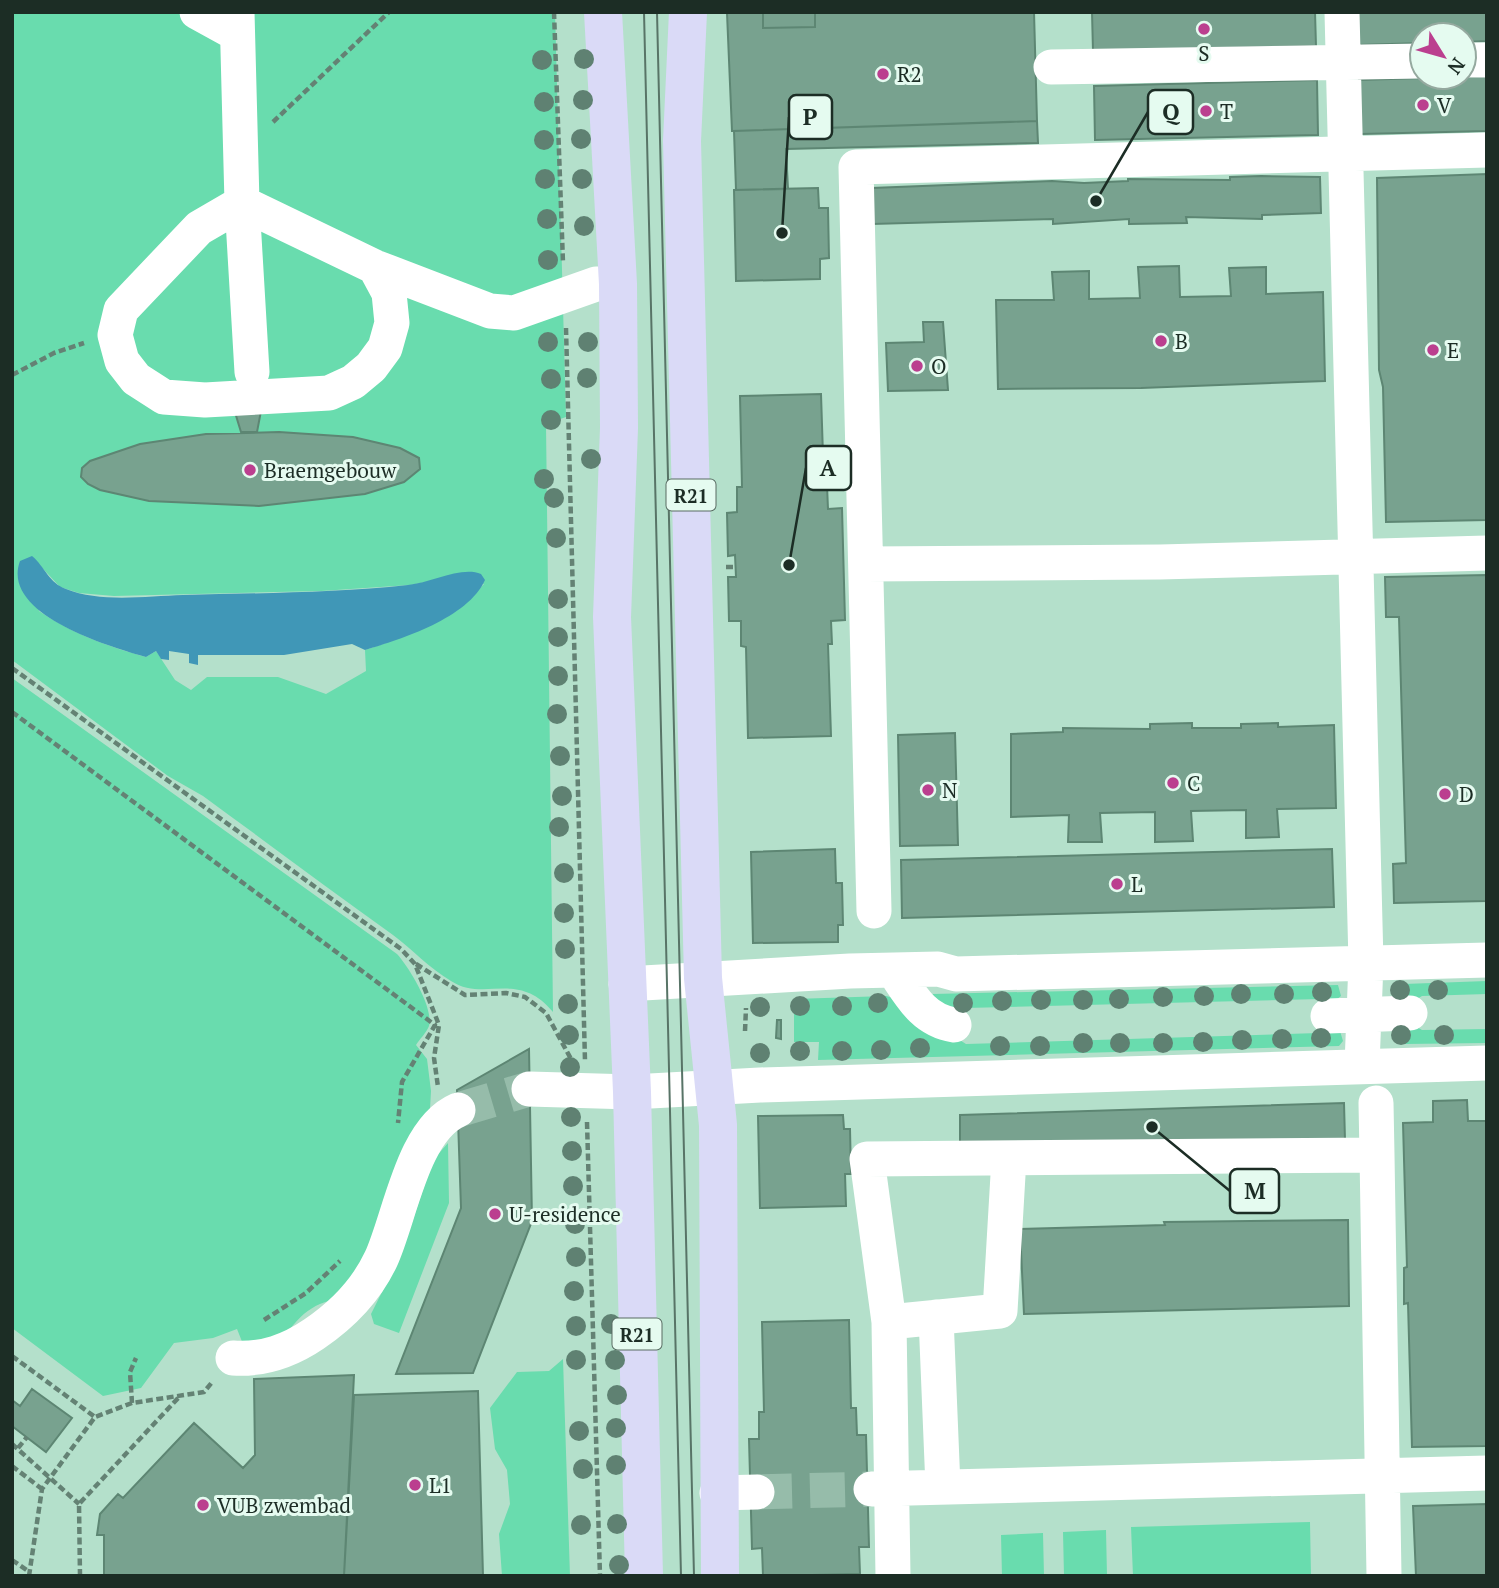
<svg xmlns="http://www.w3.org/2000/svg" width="1499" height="1588" font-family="'PT Serif',serif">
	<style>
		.green { fill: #69dcae; fill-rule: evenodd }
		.water { fill: #4097b7 }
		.building { fill: #78a28f; stroke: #5d8673; stroke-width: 2 }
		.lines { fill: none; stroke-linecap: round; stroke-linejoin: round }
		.minor-tunnel { stroke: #96bcaa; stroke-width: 35; stroke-dasharray: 35 18; stroke-linecap: butt }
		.path { stroke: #648274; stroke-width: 4.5; stroke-dasharray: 7 3.5; stroke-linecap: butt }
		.minor { stroke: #fff; stroke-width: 35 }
		.major { stroke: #dadaf7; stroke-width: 38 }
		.tram { stroke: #587467; stroke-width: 2 }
		.tree { fill: #5f8172 }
		.poi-dot { fill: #bb3f8f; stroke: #e5fbf0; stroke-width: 2.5 }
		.labels { text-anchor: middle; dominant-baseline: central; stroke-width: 6; stroke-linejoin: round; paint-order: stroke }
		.shield { fill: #e5fbf0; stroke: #586b62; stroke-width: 2 }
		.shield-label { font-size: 19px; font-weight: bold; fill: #1c2d25 }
		.poi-label { font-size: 21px; fill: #1c2d25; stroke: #e5fbf0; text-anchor: start }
		.leader { fill: none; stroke: #1c2d25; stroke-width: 2.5 }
		.callout-dot { fill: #1c2d25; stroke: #e5fbf0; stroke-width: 2.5 }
		.callout { fill: #e5fbf0; stroke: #1c2d25; stroke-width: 2.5 }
		.callout-label { font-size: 23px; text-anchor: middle; font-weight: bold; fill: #1c2d25 }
	</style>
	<rect width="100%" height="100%" fill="#b4e0cb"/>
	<!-- green -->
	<path class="green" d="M12 12H555L566 417 546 424 553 1012C518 969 485 1003 451 981 429 968 412 949 393 935 329 889 266 842 203 796L168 776 12 660ZM32 557 60 587 79 593 114 596 321 591 410 585 442 579 484 584C450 618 410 636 365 650L366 671 326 694 278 677H207L191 690 175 680 156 651 146 657C107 646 73 634 39 611Z
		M12 678 397 954C409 967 434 1008 429 1026 427 1032 419 1040 416 1045L427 1059 431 1091 429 1127 347 1298C312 1301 300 1315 280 1342L243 1344 237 1329 213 1338 174 1343 141 1388 103 1396 12 1328Z
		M1487 981V994L1422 996 1411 1003 1400 999 1397 994 1404 984Z
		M1338 985 1341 996 1327 1007 1322 999 965 1008 954 1016 932 994Z
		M886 996 894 998 966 1044 1319 1033 1328 1024 1340 1031 1343 1041 1339 1046 818 1060 819 1042H794V999Z
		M1410 1023 1422 1030 1487 1029V1043L1404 1044 1395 1035Z
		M448 1143 449 1203 399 1333 374 1324 371 1314 402 1252 433 1160Z
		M563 1359 570 1576H502L499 1534 510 1504 507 1470 495 1449 490 1408 517 1372 549 1371Z
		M1310 1522 1311 1576H1133L1131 1527Z
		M1106 1530 1107 1576H1064L1063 1532Z
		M1043 1533 1044 1576H1002L1001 1535Z"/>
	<!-- water -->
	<path class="water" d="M32 556C45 567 49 583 66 589 100 603 147 596 183 595 258 593 334 593 408 585 431 583 461 566 481 574L485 580C468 618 402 639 365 650L352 644 284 655H198V665L189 663V654L169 651V660L161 659 156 651 146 657C111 647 0 615 20 561Z"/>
	<!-- building -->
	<path class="building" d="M763 12V28L815 27V12H1034L1037 121 732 131 727 13Z
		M763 12H815V27L763 28Z
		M1092 12H1315L1316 46 1093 51Z
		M1358 12H1487V41L1464 42V35H1422V43L1358 45Z
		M1487 76V131L1361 134 1359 80Z
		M1317 80 1318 135 1095 140 1094 86Z
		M1037 121 1038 143 786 149 788 189 736 190 734 131Z
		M1487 174V520L1386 522 1383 387 1379 370 1377 178Z
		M1261 176 1320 177 1321 213 1262 215V219L1186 217 1187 223 1129 224V219L1053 224V219L872 224V188L1052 181 1084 183 1128 181V179L1230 180V177Z
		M818 188 819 208H828L829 258 820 259V279L736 281 734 190Z
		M1179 266 1180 297 1231 296 1229 268 1266 267V294L1323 292 1325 381 1141 388 998 389 996 300H1054L1052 272 1089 271V299L1140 298 1138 267Z
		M923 322H943L948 390 888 391 886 343 924 342Z
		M821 394 824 486 827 485 828 509 842 508 845 620 831 621 832 644H828L831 736 748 738 746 647 741 646V621H729L728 577H736L735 555 728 556 727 513 737 512V487H742L740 396Z
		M234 409 261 411 257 432H241Z
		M279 432 353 437 400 448 419 458 420 469 404 482 365 494 259 506 149 501 100 490 88 484 81 477 82 468 90 461 140 444 206 434Z
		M1487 575V901L1394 903 1393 864 1406 863 1399 617H1386L1385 577Z
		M1192 723V728H1241V724L1278 723V727L1334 725 1336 808 1277 809 1279 837 1246 838V810L1191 811 1193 841 1155 842V812L1100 813 1102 842H1068L1069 815 1011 817V734L1063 732V728L1150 729V724Z
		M955 733 958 845 900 846 898 735Z
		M835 849 836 883H842L843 925H838V942L753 943 751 852Z
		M1332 849 1334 907 902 918 901 860Z
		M777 1020H781V1039L776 1038Z
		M529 1049 532 1221 473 1373 396 1374 461 1208 457 1090Z
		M1467 1100 1468 1121H1487V1446L1412 1447 1408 1303 1404 1304V1268L1407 1267 1403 1123 1433 1122V1101Z
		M1344 1103 1345 1140 960 1150V1115Z
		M843 1115 844 1129H850L851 1174H845L846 1206 760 1208 758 1116Z
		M1348 1220 1349 1306 1024 1314 1020 1229 1165 1225 1164 1222Z
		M849 1320 851 1408H856L857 1435H866L869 1547H859L860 1574 763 1576 762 1548 752 1549 749 1439H759V1412H764L762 1322Z
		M354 1375 344 1576H104V1535H97L100 1514 118 1494 123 1498 194 1423 243 1468 255 1455 254 1379Z
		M32 1389 72 1418 46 1452 12 1426V1400L20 1406Z
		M478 1391 483 1576H344L354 1395Z
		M1487 1504V1576H1416L1413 1506Z"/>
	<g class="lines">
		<!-- minor-tunnel -->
		<path class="minor-tunnel" d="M458 1110 529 1089
			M757 1492 871 1489"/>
		<!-- path -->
		<path class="path" d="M554 12 563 263
			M273 122 389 12
			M566 328 585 1061
			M12 375 54 353 84 343
			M726 567H736
			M12 668 401 949 415 964 439 1025 434 1058 438 1087
			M12 712 435 1025 402 1082 398 1123
			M416 964 465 995 506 993 525 997 546 1013 571 1059
			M745 1031 746 1008
			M587 1122 600 1576
			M264 1320 306 1293 340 1261
			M12 1356 95 1417
			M132 1403 130 1372 136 1358
			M12 1444 79 1504
			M18 1448 27 1437
			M12 1466 42 1489
			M12 1560 28 1571
			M29 1576 42 1489 95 1417 132 1403 204 1392 213 1381
			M80 1576 79 1504 180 1396"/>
		<!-- minor -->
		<path class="minor" d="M197 12 237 34
			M237 12 242 203 375 267 490 311 514 313 596 284H618
			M1342 12 1366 963 1362 1065
			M1464 60H1487
			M1051 67 1422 61
			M252 372 242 203 199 228 121 310 115 335 122 361 136 379 164 397 205 400 329 393 353 382 371 367 385 348 392 323 389 293 375 267
			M866 564 1160 562 1487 553
			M874 911 856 167 1487 150
			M894 971C911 996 923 1020 954 1025
			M626 984 850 971 938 969 956 974 1487 960
			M1328 1016 1410 1013
			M529 1089 632 1092 760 1085 1487 1063
			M1376 1103 1377 1155
			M936 1317 943 1487
			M889 1322 1000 1311 1009 1158
			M233 1358C264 1360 289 1351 314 1334 342 1315 366 1291 381 1259 400 1218 412 1130 458 1110
			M871 1489 1487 1473
			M717 1493 757 1492
			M893 1576 889 1322 867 1159 1377 1155 1384 1576"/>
		<!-- major -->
		<path class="major" d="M603 12 618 284 619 428 612 617 632 1092 644 1576
			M688 12 682 141 703 978 718 1125 720 1576"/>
		<!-- tram -->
		<path class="tram" d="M644 12 681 1576
			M657 12 694 1576"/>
	</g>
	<!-- trees -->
	<g class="tree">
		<circle cx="584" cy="59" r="10"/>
		<circle cx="542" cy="60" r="10"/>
		<circle cx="583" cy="100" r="10"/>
		<circle cx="544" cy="102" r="10"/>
		<circle cx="581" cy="139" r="10"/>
		<circle cx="544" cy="140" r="10"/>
		<circle cx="545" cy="179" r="10"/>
		<circle cx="582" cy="179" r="10"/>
		<circle cx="547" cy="219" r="10"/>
		<circle cx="584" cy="226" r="10"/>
		<circle cx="548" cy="260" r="10"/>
		<circle cx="548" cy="342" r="10"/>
		<circle cx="588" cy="342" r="10"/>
		<circle cx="587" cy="378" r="10"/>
		<circle cx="551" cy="379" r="10"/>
		<circle cx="551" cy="420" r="10"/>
		<circle cx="591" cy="459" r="10"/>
		<circle cx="544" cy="479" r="10"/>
		<circle cx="554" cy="498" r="10"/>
		<circle cx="556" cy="538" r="10"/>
		<circle cx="558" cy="599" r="10"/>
		<circle cx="558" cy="637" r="10"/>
		<circle cx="558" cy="676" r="10"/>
		<circle cx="557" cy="714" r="10"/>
		<circle cx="560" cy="756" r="10"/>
		<circle cx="562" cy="796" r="10"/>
		<circle cx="559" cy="827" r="10"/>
		<circle cx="564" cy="873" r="10"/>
		<circle cx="564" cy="913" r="10"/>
		<circle cx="565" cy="949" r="10"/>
		<circle cx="1400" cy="990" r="10"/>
		<circle cx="1438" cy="990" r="10"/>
		<circle cx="1322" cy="992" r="10"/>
		<circle cx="1241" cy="994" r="10"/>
		<circle cx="1284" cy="994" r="10"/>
		<circle cx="1204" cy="996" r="10"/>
		<circle cx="1163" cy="997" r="10"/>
		<circle cx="1119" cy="999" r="10"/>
		<circle cx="1041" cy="1000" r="10"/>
		<circle cx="1083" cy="1000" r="10"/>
		<circle cx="1002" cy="1001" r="10"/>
		<circle cx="878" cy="1003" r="10"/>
		<circle cx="963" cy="1003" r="10"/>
		<circle cx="568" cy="1004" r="10"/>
		<circle cx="800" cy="1006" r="10"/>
		<circle cx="842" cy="1006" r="10"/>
		<circle cx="760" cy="1007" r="10"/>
		<circle cx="569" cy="1035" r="10"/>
		<circle cx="1401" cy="1035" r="10"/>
		<circle cx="1444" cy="1035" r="10"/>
		<circle cx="1321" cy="1038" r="10"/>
		<circle cx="1282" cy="1039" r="10"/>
		<circle cx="1242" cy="1040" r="10"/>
		<circle cx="1203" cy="1042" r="10"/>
		<circle cx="1083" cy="1043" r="10"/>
		<circle cx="1120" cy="1043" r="10"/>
		<circle cx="1163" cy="1043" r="10"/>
		<circle cx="1000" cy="1046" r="10"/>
		<circle cx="1040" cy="1046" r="10"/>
		<circle cx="920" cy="1048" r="10"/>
		<circle cx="881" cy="1050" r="10"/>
		<circle cx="800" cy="1051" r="10"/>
		<circle cx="842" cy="1051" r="10"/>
		<circle cx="760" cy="1053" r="10"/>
		<circle cx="570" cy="1067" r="10"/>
		<circle cx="571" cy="1117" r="10"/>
		<circle cx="572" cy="1151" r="10"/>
		<circle cx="573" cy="1186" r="10"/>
		<circle cx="575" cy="1224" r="10"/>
		<circle cx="576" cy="1257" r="10"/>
		<circle cx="574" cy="1291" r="10"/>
		<circle cx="611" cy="1324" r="10"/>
		<circle cx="576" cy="1326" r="10"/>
		<circle cx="576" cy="1360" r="10"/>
		<circle cx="615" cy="1360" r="10"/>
		<circle cx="617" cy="1395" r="10"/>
		<circle cx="616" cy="1428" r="10"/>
		<circle cx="579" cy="1431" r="10"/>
		<circle cx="616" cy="1465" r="10"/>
		<circle cx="583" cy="1469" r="10"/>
		<circle cx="617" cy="1524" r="10"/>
		<circle cx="581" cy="1525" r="10"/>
		<circle cx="619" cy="1565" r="10"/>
	</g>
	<!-- markers -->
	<g class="poi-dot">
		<circle cx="1204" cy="29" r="7"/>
		<circle cx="883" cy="74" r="7"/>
		<circle cx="1423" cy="105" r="7"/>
		<circle cx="1206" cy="111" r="7"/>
		<circle cx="1161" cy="341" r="7"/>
		<circle cx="1433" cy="350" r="7"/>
		<circle cx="917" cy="366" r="7"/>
		<circle cx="250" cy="470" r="7"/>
		<circle cx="1173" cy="783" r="7"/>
		<circle cx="928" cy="790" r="7"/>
		<circle cx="1445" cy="794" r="7"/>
		<circle cx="1117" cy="884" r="7"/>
		<circle cx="495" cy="1214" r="7"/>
		<circle cx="415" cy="1485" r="7"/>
		<circle cx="203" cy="1505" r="7"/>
	</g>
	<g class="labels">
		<!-- shield labels -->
		<g class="shield">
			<rect x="666.5" y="479.5" width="49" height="31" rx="5"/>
			<rect x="612.5" y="1318.5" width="49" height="31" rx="5"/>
		</g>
		<g class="shield-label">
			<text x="691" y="495">R21</text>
			<text x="637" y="1334">R21</text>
		</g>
		<!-- poi labels -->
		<g class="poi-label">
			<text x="1204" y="53" text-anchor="middle">S</text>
			<text x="897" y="74">R2</text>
			<text x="1437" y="105">V</text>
			<text x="1220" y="111">T</text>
			<text x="1175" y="341">B</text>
			<text x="1447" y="350">E</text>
			<text x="931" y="366">O</text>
			<text x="264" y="470">Braemgebouw</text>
			<text x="1187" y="783">C</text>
			<text x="942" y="790">N</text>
			<text x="1459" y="794">D</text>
			<text x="1131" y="884">L</text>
			<text x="509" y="1214">U-residence</text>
			<text x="429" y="1485">L1</text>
			<text x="217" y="1505">VUB zwembad</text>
		</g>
	</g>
	<!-- callouts -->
	<path class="leader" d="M1096 201L1148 112M782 233L789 117M789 565L806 468M1152 1127L1230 1191"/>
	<g class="callout-dot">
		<circle cx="1096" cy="201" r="7"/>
		<circle cx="782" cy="233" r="7"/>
		<circle cx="789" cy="565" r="7"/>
		<circle cx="1152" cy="1127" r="7"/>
	</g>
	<g class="callout">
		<rect x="1148" y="90" width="45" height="44" rx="7"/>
		<rect x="789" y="95" width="43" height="44" rx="7"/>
		<rect x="806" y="446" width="45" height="44" rx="7"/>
		<rect x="1230" y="1169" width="49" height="44" rx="7"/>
	</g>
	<g class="callout-label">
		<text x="1171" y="120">Q</text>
		<text x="810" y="125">P</text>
		<text x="828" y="476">A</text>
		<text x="1255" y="1199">M</text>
	</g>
	<!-- border -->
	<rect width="1499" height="1588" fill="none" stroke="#1c2d25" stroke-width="28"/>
	<!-- north arrow -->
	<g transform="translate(1443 56) rotate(127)"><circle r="33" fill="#e5fbf0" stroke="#95a99f" stroke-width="2"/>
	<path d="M0-5L12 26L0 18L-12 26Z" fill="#bb3f8f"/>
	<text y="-10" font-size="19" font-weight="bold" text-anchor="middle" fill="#1c2d25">N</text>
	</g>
</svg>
